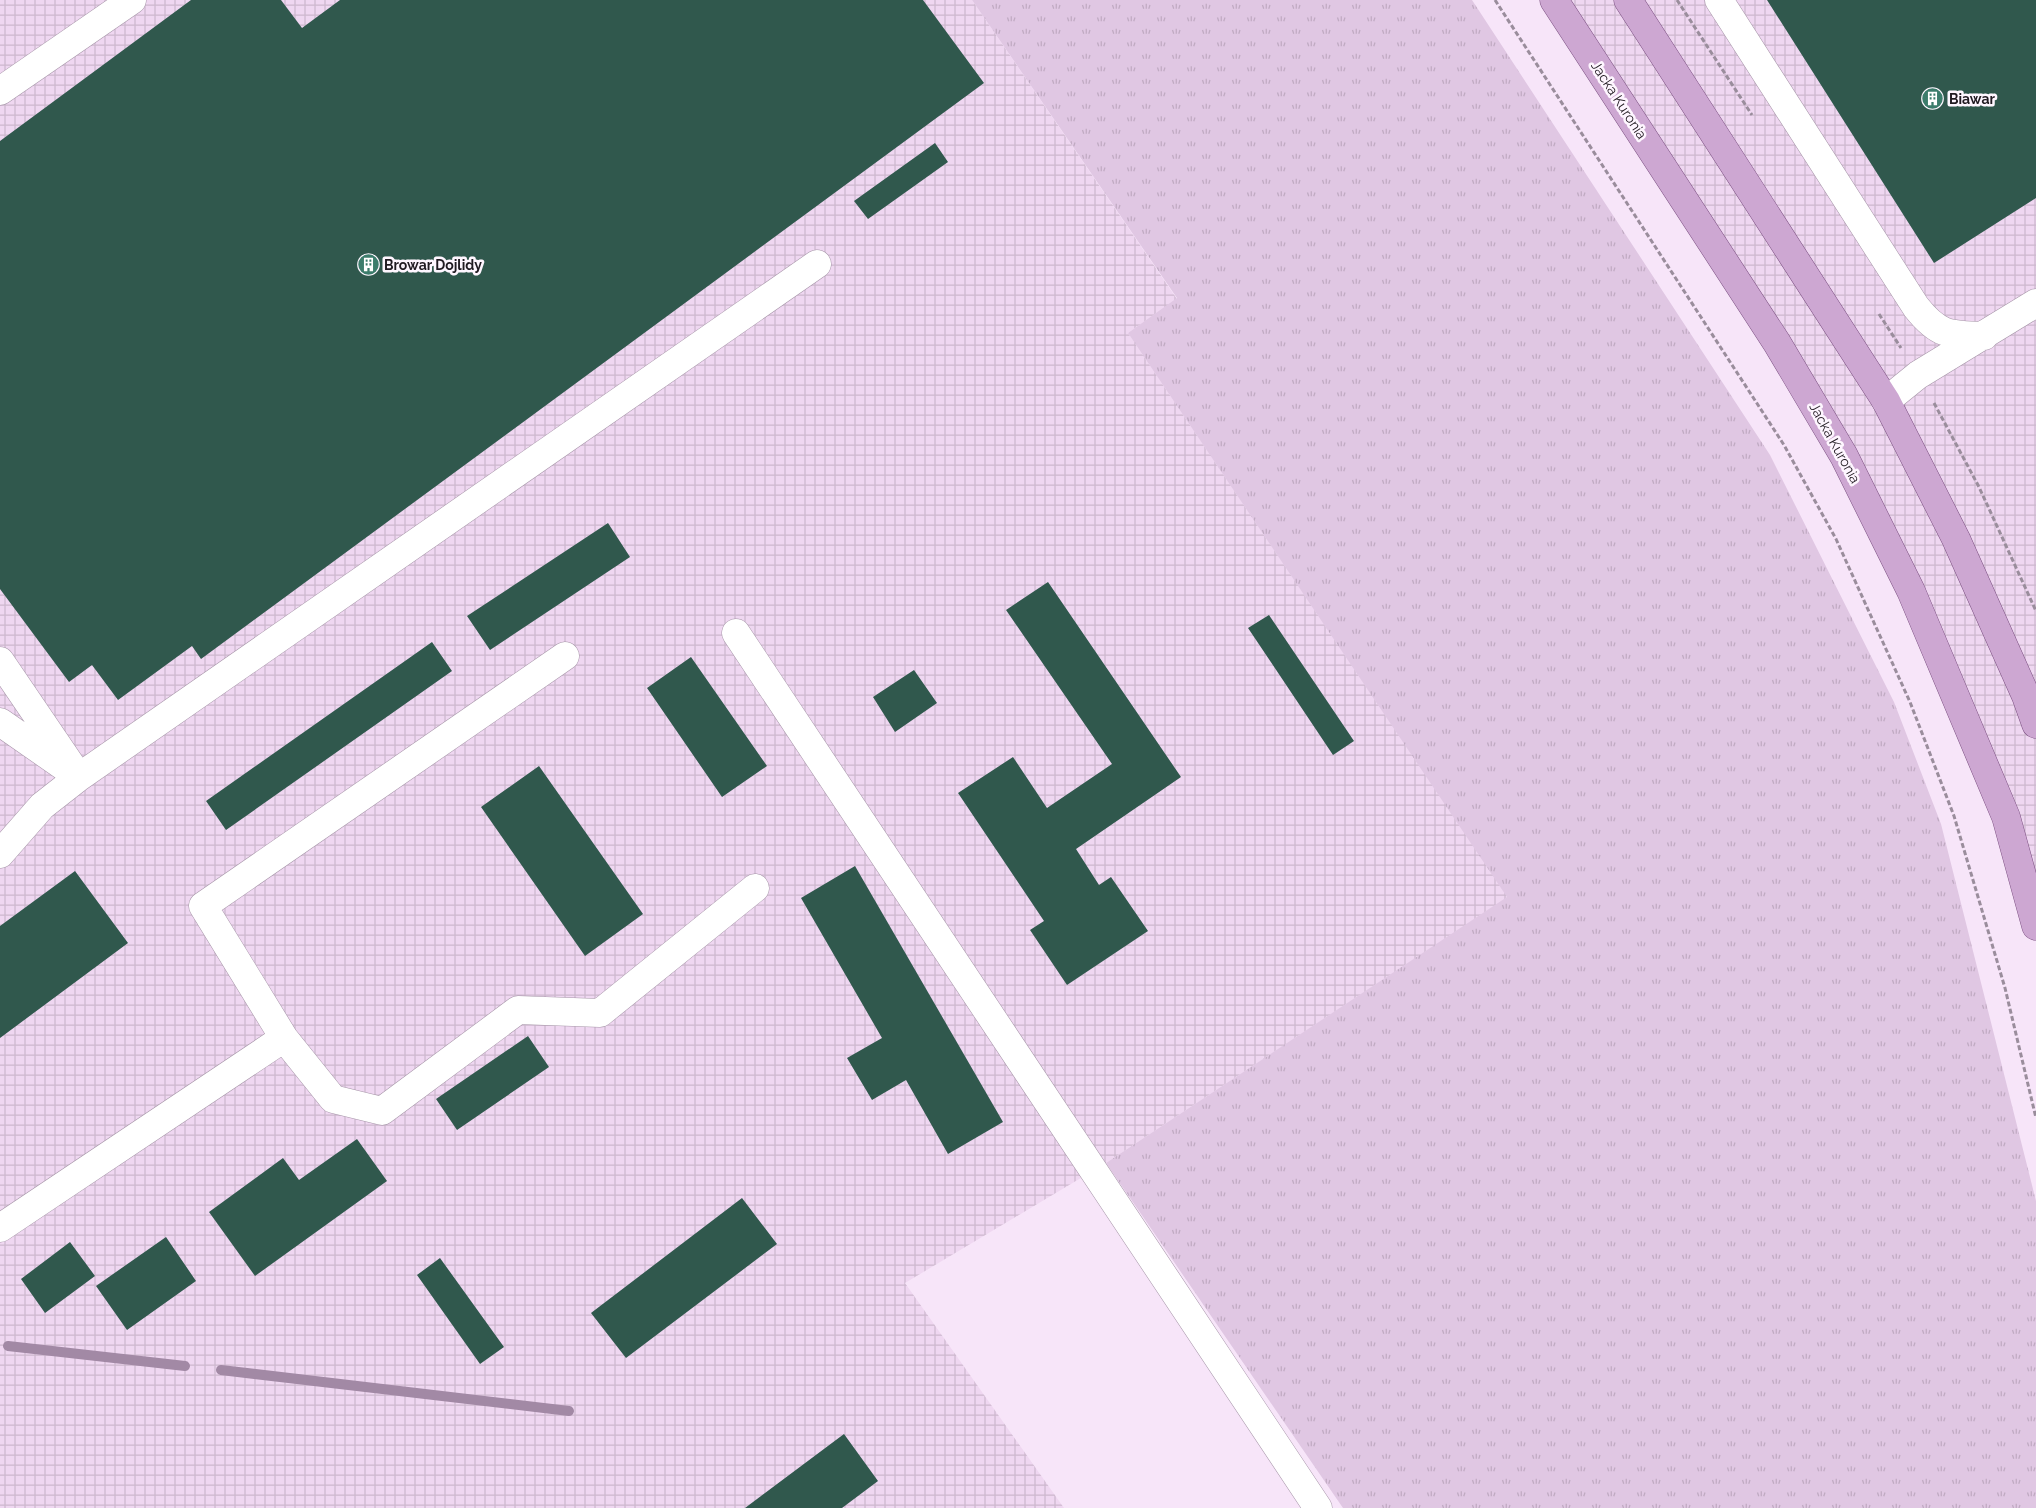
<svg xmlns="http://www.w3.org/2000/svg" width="2036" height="1508" font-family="Raleway,sans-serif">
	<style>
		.industrial { fill: url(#industrial-grid) }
		.grass { fill: url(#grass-tufts) }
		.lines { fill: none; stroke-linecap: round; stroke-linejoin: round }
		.stream { stroke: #a289a5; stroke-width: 10 }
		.building { fill: #30584d }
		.minor-casing { stroke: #a796a9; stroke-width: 29 }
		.major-casing { stroke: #7b5081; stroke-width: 29 }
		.path { stroke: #9a8d9c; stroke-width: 3; stroke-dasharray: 5 2.5; stroke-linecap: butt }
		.minor { stroke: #fff; stroke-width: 28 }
		.major { stroke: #cda7d2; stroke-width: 28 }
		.labels { text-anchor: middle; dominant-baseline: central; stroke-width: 5; stroke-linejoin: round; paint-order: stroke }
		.poi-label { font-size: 14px; font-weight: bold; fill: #201a21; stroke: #fef6ff; text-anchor: start }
		.street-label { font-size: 14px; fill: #201a21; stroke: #fef6ff }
	</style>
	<defs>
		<pattern id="industrial-grid" width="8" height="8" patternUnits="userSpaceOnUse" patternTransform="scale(1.25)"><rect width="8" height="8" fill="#efd7f1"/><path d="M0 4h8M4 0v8" fill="none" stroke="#cdb8ce"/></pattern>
		<pattern id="grass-tufts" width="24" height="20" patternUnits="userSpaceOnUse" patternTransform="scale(1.25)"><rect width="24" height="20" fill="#e0c7e3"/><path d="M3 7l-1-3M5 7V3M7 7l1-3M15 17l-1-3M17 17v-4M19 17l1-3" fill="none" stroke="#c0aac2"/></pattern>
	</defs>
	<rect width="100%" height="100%" fill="#f7e5f9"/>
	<!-- industrial -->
	<path class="industrial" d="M0 0H972L1177 299 1128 333 1508 897 1106 1163 905 1283 1064 1508H0Z
		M1560 0H2036V898L1850 453Z"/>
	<!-- grass -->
	<path class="grass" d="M972 0H1472L1770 455 1894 702 1941 824 2036 1201V1508H1343L1106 1163 1507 897 1128 333 1177 298Z"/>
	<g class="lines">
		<!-- stream -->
		<path class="stream" d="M8 1346 185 1366
			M221 1370 569 1411"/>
	</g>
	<!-- building -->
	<path class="building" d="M191 0H281L302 28 340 0H923L984 83 201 659 192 646 118 700 92 665 69 682 0 589V141Z
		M1767 0H2036V198L1934 263Z
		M935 143 948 162 868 219 854 201Z
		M608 523 630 557 490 650 467 616Z
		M1048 582 1181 777 1076 849 1099 885 1111 877 1148 931 1067 985 1030 930 1044 921 958 793 1013 757 1047 808 1112 764 1006 610Z
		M1269 615 1354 741 1333 755 1248 628Z
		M432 642 452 671 226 830 206 801Z
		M691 657 767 766 722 797 647 688Z
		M914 670 937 703 895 732 873 697Z
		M539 766 643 914 585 956 481 807Z
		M855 866 1003 1122 948 1154 906 1080 872 1100 847 1058 882 1038 801 898Z
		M75 871 128 943 0 1038V926Z
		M528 1036 549 1067 457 1130 436 1099Z
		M357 1139 387 1181 255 1276 209 1212 283 1158 299 1180Z
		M742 1198 777 1244 626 1358 591 1313Z
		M166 1237 196 1281 127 1330 96 1286Z
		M70 1242 95 1276 45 1313 21 1279Z
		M440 1258 504 1347 480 1364 417 1275Z
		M844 1434 878 1481 842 1508H745Z"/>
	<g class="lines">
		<defs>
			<path id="minor" d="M1719 0 1916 307C1938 335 1949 335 1984 336
				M0 91 132 0
				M1886 401 1918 375 2036 303
				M736 633 1318 1508
				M565 656 203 906 284 1038 333 1099 382 1111 518 1010 600 1013 755 888
				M0 661 79 777 817 264
				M0 722 79 777 42 806 0 854
				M0 1228 284 1038"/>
			<path id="major" d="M1554 0 1777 343 1844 456 1911 591 2006 817 2036 926
				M1628 0 1886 401 1956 539 2026 696 2036 724"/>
		</defs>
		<!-- minor casing -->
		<use href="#minor" class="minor-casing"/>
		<!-- major casing -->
		<use href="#major" class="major-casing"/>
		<!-- path -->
		<path class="path" d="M1495 0 1784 445 1836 539 1910 702 1954 816 2005 988 2036 1118
			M1677 0 1752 115
			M1879 314 1901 348
			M1934 403 1979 487 2036 611"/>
		<!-- minor -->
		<use href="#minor" class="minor"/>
		<!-- major -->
		<use href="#major" class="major"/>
	</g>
	<!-- icons -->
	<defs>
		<symbol id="building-disc" viewBox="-11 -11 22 22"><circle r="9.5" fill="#3c7c6b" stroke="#fef6ff"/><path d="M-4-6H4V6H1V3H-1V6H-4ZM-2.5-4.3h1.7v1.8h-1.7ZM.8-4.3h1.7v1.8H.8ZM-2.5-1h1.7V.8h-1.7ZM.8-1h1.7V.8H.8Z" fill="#fff"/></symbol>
	</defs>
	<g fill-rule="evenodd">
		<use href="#building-disc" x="1920" y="86" width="25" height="25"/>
		<use href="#building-disc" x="356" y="252" width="25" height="25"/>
	</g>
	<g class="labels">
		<!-- poi labels -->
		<g class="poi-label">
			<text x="1949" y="99">Biawar</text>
			<text x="384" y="265">Browar Dojlidy</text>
		</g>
		<!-- street labels -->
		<g class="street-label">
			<text transform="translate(1619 100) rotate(57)">Jacka Kuronia</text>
			<text transform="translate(1835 443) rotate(61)">Jacka Kuronia</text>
		</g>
	</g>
</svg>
